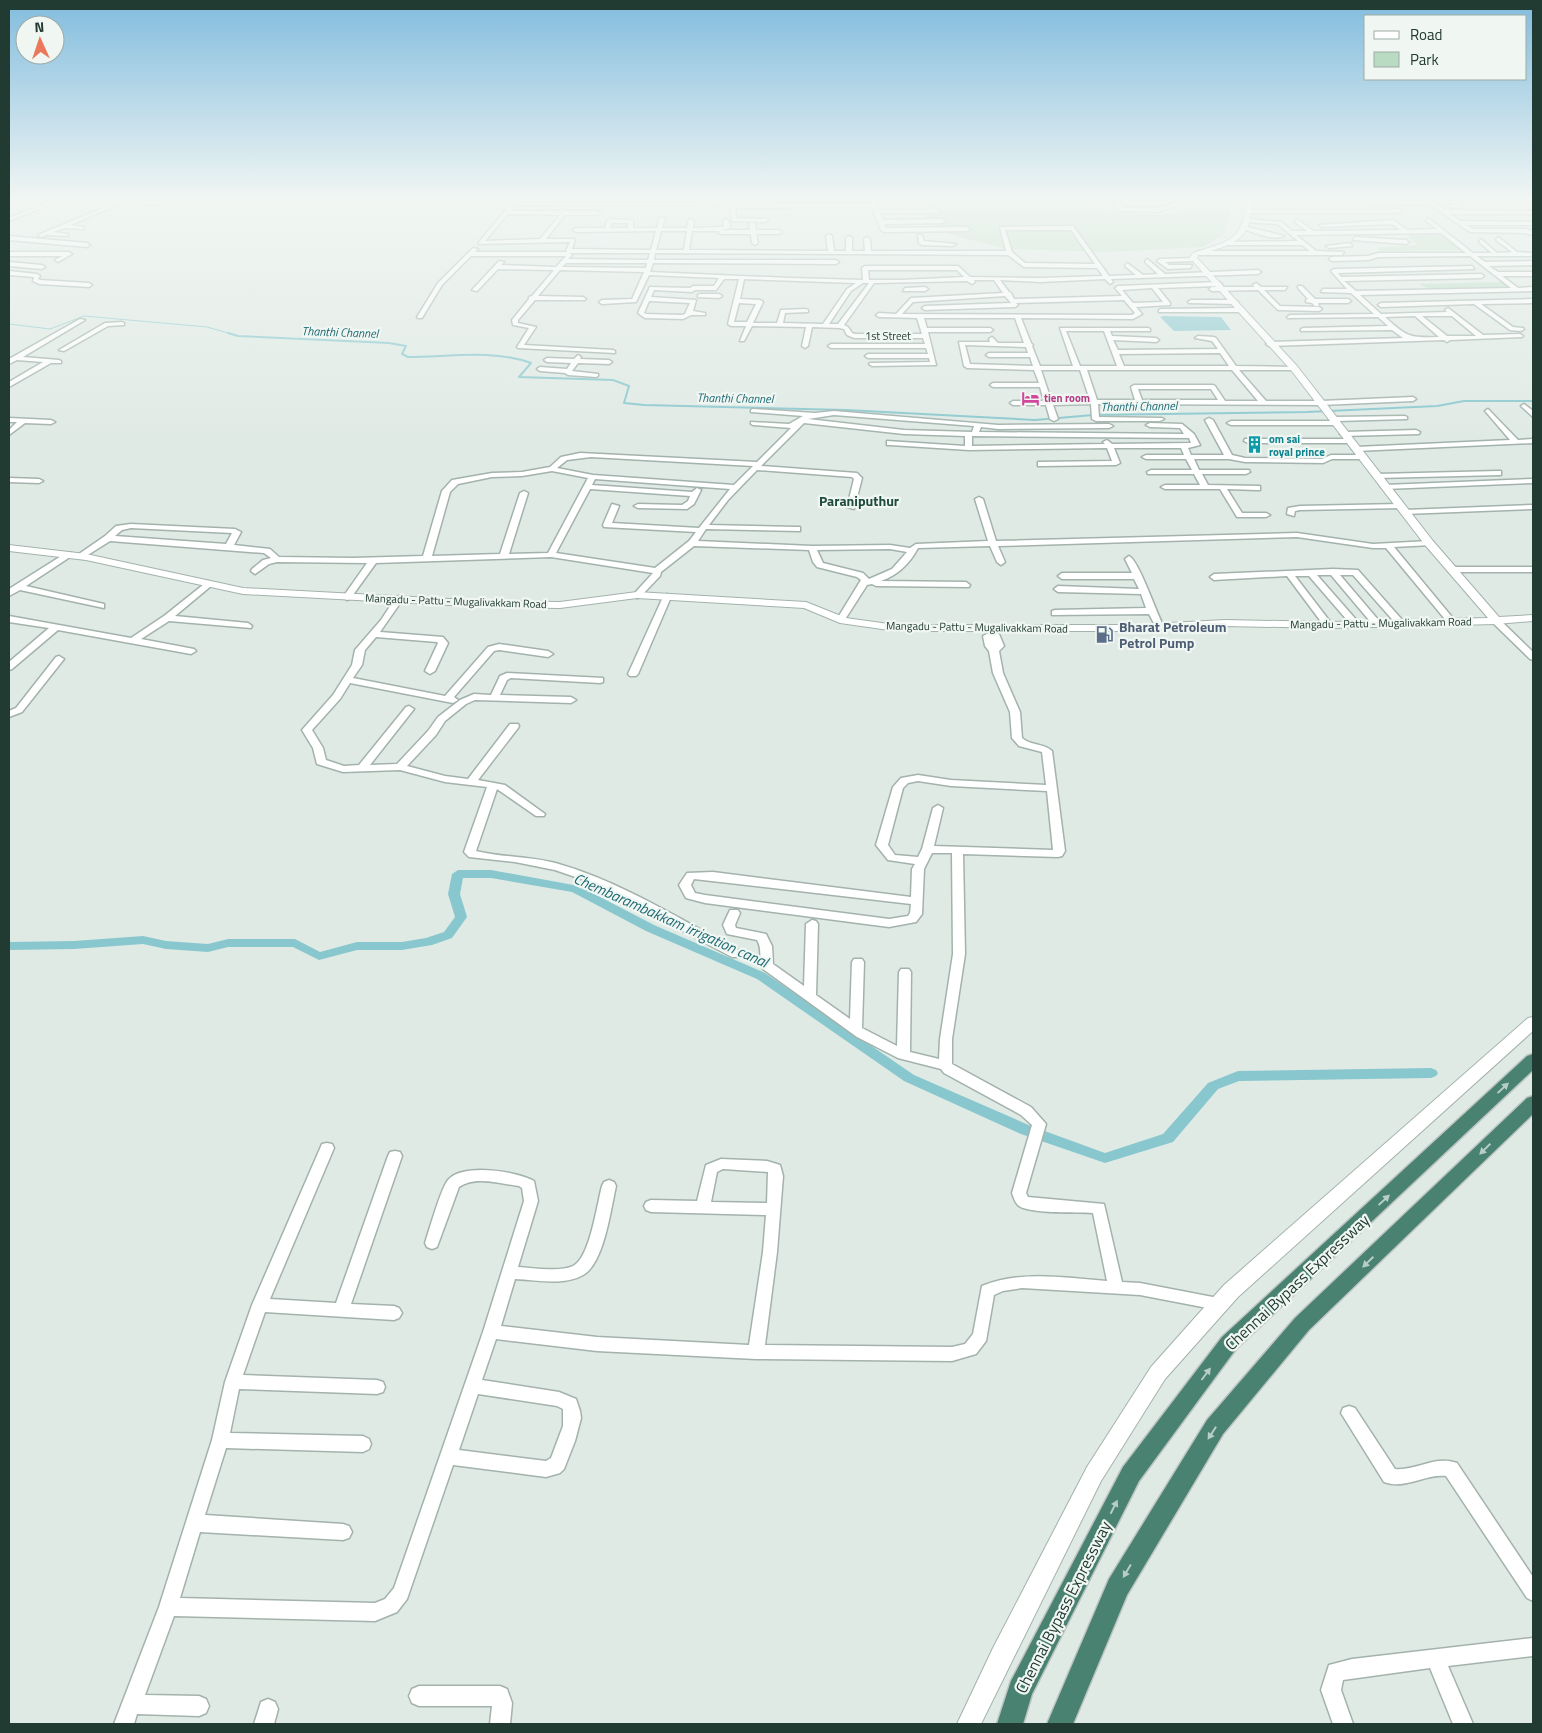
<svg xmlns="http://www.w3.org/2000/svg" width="1542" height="1733" font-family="'Titillium Web',sans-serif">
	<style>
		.green { fill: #b9dbc1 }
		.water { fill: #89c7ce }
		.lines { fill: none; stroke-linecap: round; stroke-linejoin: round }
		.stream-far1 { stroke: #89c7ce; stroke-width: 1 }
		.stream { stroke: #89c7ce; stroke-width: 2 }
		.canal { fill: #89c7ce; fill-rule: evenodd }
		.minor-casing { stroke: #a3b2ac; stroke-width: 3 }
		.tertiary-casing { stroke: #a3b2ac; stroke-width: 2 }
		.trunk-casing { stroke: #bcc4c2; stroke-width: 3 }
		.minor { fill: #fff; fill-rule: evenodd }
		.tertiary { fill: #fff; fill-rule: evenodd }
		.trunk { fill: #4a8272; fill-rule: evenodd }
		.oneway { fill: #b6cec6 }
		.labels { text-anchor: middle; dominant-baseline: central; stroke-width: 4.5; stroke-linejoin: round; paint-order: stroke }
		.far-street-label { font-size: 11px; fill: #213a32; stroke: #f0f7f3 }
		.far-hotel-label { font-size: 11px; font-weight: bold; fill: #b23c85; stroke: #f0f7f3; text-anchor: start }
		.far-culture-label { font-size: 11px; font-weight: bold; fill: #0d838f; stroke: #f0f7f3; text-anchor: start }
		.far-water-label { font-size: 12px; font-style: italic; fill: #1e6973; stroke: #f0f7f3 }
		.far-quarter-label { font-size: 14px; font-weight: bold; fill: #1e4b3e; stroke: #f0f7f3 }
		.service-label { font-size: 14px; font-weight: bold; fill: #4e5e75; stroke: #f0f7f3; text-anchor: start }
		.water-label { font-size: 15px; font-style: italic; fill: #1e6973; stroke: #f0f7f3 }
		.near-street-label { font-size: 16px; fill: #213a32; stroke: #f0f7f3 }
	</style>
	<rect width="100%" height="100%" fill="#e0eae5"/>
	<!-- green -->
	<path class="green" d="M927 199H1076L1079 209 1156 215 1233 202 1224 233 1220 235 1229 238 1218 237 1204 247 1107 252 1006 249 949 234 924 220Z
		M1404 232 1440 233 1462 250 1380 251 1377 248 1417 245Z
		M1504 282 1511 288 1431 290 1419 284Z"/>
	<!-- water -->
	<path class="water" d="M1163 316 1221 317 1231 330 1174 331 1160 317Z"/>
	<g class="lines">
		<!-- stream-far1 -->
		<path class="stream-far1" d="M9 324 50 329 84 316 207 327 232 334"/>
		<!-- stream -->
		<path class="stream" d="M228 333 238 336 389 343 406 346 402 354 408 357C447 357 493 349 531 363L519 377 613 380 629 386 624 403 644 405 846 410 1035 420 1093 415 1307 412 1437 406 1464 401H1533"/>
		<!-- canal -->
		<path class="canal" d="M458 870H491L579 886 654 925 765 973 914 1075 1031 1126 1105 1153 1163 1134 1208 1083 1238 1071 1431 1068 1436 1070 1438 1073 1436 1076 1431 1078 1239 1081 1218 1089 1173 1142 1105 1163 1021 1134 904 1081 757 979 646 931 572 892 491 878H463L460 894 467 917 452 938 432 945 402 950H357L319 960 293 947H228L208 952 166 949 143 944 74 949 9 950V942L74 941 143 936 166 941 208 944 228 939H295L320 952 357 942H402L426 938 444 932 455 917 448 894 452 874Z"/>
		<defs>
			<path id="minor" d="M56 199H63L9 221V218Z
				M116 199 156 202 166 199H174L156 205 125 202 70 225 84 227V229L64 228 53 232 68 234V236L47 235 41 237 38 235 118 202Z
				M515 199H520L519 202 700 203 702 204 700 205H516L511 211H597L600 213 597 215 508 214 485 241 540 239 561 214 564 216 546 239H575L572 249 651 250 656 231 576 232 573 230 576 228H605L607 221 610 219 633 220V228H657L659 219 662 217 665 219 662 228H687L688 221 691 219 694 221 693 228 721 227H724L723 221 726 219 729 221 730 228 722 230H750L749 224 752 222 755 224 756 230H779L782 232 779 234H756L758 243 755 245 752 243 751 234H721L718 232 720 231H692L689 250 828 251 826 236 829 234 832 236 834 251H846V238L849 236 852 238V251H865L864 239 867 237 870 239 871 251H1006L1000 227 1073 226 1109 276 1136 275 1125 266 1127 263 1143 275 1158 274 1145 262 1147 259 1165 274 1258 270 1261 272 1258 274 1111 279 1113 282 1110 284 1105 279 1041 282 1000 280 1009 292 1011 293 1014 299 1122 296 1115 288 1118 286 1219 282 1222 284 1219 286 1158 288 1170 303V305L1136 307 1142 314 1133 319 1021 318 1031 343 1033 345 1032 346 1040 366H1073L1060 328H1148L1150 329V331H1110L1112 336 1156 338 1159 340 1156 342 1113 340 1118 350 1218 349 1212 341 1195 338 1198 336 1214 337 1216 338 1236 366 1296 367 1297 368 1294 370H1239L1266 401H1321L1413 397 1416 399 1413 401 1321 405 1098 404 1099 417 1162 418 1164 419 1160 421H1096L1092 419 1091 404 1053 405 1058 419 1054 421 1050 419 1046 405H1013L1010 403 1013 401H1044L1040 387H993L990 385 993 383H1039L1034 370 967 368 964 366 959 342H990L989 339 992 337 998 343H1024L1015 318H924L927 328H990L993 330 990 332H928L936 365 872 366 869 364 870 363 930 362 929 358H868L865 356 868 354H928L926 348H831L828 346 831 344H925L923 338H854L847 335 844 329 839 328 812 327 808 346 805 348 802 346 806 327 752 326 744 341H740L746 326H731L728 324 739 279H724L716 290H695L692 292 654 290 651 297 696 300 693 311 705 313V315H691L683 319 645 318 638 313 650 287 690 288 693 286H714L719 278 649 275 636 302 602 304 599 302 602 300 632 299 644 272 560 270 538 296 583 297 586 299 585 300H535L518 320V323L536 327 524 345 613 350 615 351V353L518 348 517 347 529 328 513 325 512 320 529 299V297L532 296 554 270 498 269 477 291 472 290 499 261 504 262 501 265 556 267 566 256H471L442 285 422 318H418L417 317 438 283 473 248 478 249 475 252H568L566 251 570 242 479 244V242ZM612 223H628V228H610ZM1005 230H1071L1095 264 1025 263 1012 252ZM661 231H687L684 250H656ZM570 253H650L648 260 568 259 572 255ZM655 253 1008 255 1024 267 1097 268 1103 276 1041 278 970 277 958 266H865L862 268 863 280 790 278 650 272 653 263 836 264 839 262 836 260H654ZM566 263H647L646 268 562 267ZM868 270H957L964 277 902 280H869ZM744 279 856 283 847 289 823 324 783 323 785 313 808 312V310L806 309 781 310 777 323H753L763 302 760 300 740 299ZM974 280H994L1003 293 911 298 896 314 879 313 876 315 879 317 917 318 922 334H855L852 333 848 327 844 325 874 283 967 281 972 284 975 282ZM863 283H869L838 324H829L851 291ZM1152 288 1163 302 1133 303 1122 290ZM1005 296 1011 303 925 306 922 308 925 310 1015 307 1018 305 1016 303 1124 300 1135 313 1132 315 902 314 913 302ZM649 301 690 303 685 314 682 315 646 314 644 313ZM739 303 756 304 747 322H734ZM1066 331H1104L1117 366H1080ZM965 345 1026 347 1028 353H989L986 355 989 357H1030L1033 366 970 364ZM1220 353 1229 366H1124L1119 354ZM1041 370H1080L1090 400H1051ZM1087 370H1232L1258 401H1225L1215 386 1213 385H1134L1131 387 1135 400H1097ZM1138 389H1211L1218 400H1142Z
				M869 199H874L879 210 937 209 940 211 937 213H880L883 220 942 219 945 221 942 223 884 224 886 228 967 227 970 229 967 231 884 232 881 230 872 207 735 208 736 218 768 219 766 222 732 221 730 208 713 207 732 204H871Z
				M1113 199H1118L1123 208H1158L1182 201 1213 199 1183 203 1158 212 1119 211Z
				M1422 199H1428L1445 210 1533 211V214H1449L1461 221 1533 222V225H1466L1473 229H1525L1533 231V235L1525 233 1470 232 1429 204 1249 203 1247 202 1249 201H1424Z
				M1511 199 1459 202 1462 206 1459 208 1445 206 1455 204 1453 201 1455 200Z
				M1528 199H1533V203Z
				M1249 210 1399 209 1402 211 1399 213H1247Z
				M1428 218 1473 253H1492L1479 242 1481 239 1497 253 1512 252 1496 240 1498 237 1517 252 1533 253 1531 256H1477L1485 262 1533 261V265L1489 266 1498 272H1533V276H1502L1518 288 1533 287V291L1360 295 1381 314 1447 312 1445 310 1448 308 1483 335 1520 334 1523 336 1522 337 1450 340 1447 342 1444 340 1269 346 1266 344 1269 342 1403 338 1392 330 1301 331V329L1303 328 1388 326 1378 317 1288 318 1287 317 1290 315 1374 314 1351 293 1321 292 1323 289H1347L1331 271 1334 269 1472 266 1474 269 1338 273 1341 277 1481 274 1484 276 1481 278 1344 281 1356 291 1511 288 1470 256 1378 257 1368 260 1332 261 1329 259 1332 257 1368 256 1378 253H1466L1441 233 1296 235 1316 251 1344 252 1342 255H1198L1195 253 1198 251H1310L1302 245H1226L1228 242 1298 241 1278 224 1246 222 1248 219 1281 222 1292 231H1307L1295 222 1297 219 1313 231 1400 230 1392 224 1322 227 1319 225 1393 220 1407 230 1437 229 1426 221ZM1415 316 1439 337C1409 338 1407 337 1385 317ZM1422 316H1452L1476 336H1447Z
				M1244 226 1284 236C1271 241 1255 232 1242 229Z
				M918 235H922L924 241 956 244 953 246 922 245 919 243Z
				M9 236 87 243 90 245 87 247 9 240Z
				M1355 237 1406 240 1409 242 1406 244 1353 240Z
				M1350 243 1352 246 1329 248 1326 246Z
				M9 252H69L72 254 58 262 55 260 62 256H9Z
				M1196 258 1194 261 1165 262 1169 265H1192L1190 268 1168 269 1157 261 1160 259Z
				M9 262 42 265 45 267 42 269 9 266Z
				M9 271 37 274 40 276 38 279 40 280 89 283 92 285 89 287 39 284 33 281 34 277 9 275Z
				M1256 283 1261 287H1287L1285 290H1264L1280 306 1319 307 1322 309 1319 311 1278 310 1258 290 1212 291 1209 289 1212 287H1254L1253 285Z
				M1298 286H1302L1315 299H1348L1351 301 1348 303H1318L1319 306H1315L1312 303 1306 302V300L1308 299 1298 288Z
				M905 288 925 287 928 289 925 291H903Z
				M700 294H719L722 296 719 298 698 297V295Z
				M1533 299V303L1481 304 1513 327 1523 328 1524 329 1521 331 1510 330 1474 304 1381 307 1378 305 1381 303Z
				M1191 300H1235L1238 302 1235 304 1189 303 1188 302Z
				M1161 309 1239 308 1242 310 1239 312H1159V310Z
				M80 319 85 320 23 357 59 360 61 361V363H51L9 387V382L43 362 17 360 9 364V359Z
				M122 322 124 323V325L108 326 64 351 59 350 105 323Z
				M578 355 581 357 580 359 609 360 612 362 609 364 578 363 572 371 598 374V376L596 377 568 375 565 373 540 371 537 369 540 367 567 369 571 363 547 362 544 360 547 358 574 359Z
				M1524 404 1533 411V417L1522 407 1521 406Z
				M753 409 815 413 834 411 998 425 1109 424 1113 426 1109 428 998 429 981 427 979 432 1184 434 1180 428 1150 427 1146 425 1150 423 1182 424 1194 434 1200 445 1188 448 1191 455H1224L1205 420 1209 418 1213 420 1232 455 1245 458 1322 459 1331 455H1362L1366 457 1362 459H1332L1323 463 1245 462 1229 459H1194L1199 470H1249L1250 472 1246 474H1202L1208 485 1260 486V490H1257L1227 489 1242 513H1266L1270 515 1266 517H1237L1220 489H1165L1161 487 1165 485H1200L1194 474H1148L1147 472 1151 470H1192L1186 459H1146L1142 457 1146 455H1184L1181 448H1114L1120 463 1116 465 1041 466H1038V462L1112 461 1107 448 969 450 890 445H887V441L965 446V436L904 434 804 423 761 466 857 473 862 478 854 509 847 507 854 479 852 477 757 470 728 500 709 525 797 527H800V531L706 529 698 541 812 546 890 545 910 548 916 544 988 541 975 499 979 497 983 499 996 541 1297 533 1373 544 1429 541 1433 543 1432 545 1394 547 1456 622 1452 625 1449 624 1386 548H1373L1297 537 998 546 1005 562 1001 565 997 562 990 546 918 548C910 563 898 575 881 581L966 582 970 585 969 587 876 586 872 584 867 585 844 621 841 622 837 619 861 580 857 577 817 567 813 562 809 550 694 546 661 572 660 576 640 597 637 598 633 595 653 573 551 557 376 563 350 599 347 600 343 597 367 563 277 562 269 564 255 574 251 571 252 569 263 560 271 558 264 553 110 541 83 558H77L76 556 105 536 116 526 131 524 235 529 241 532 234 545 270 549 279 557 353 558 423 556 442 491 452 480 492 473 522 472 550 467 561 457 580 453 757 462 791 428 753 425 751 424V422L789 424 803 416 751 412V410ZM834 415 974 426 972 432 904 430 808 419ZM972 436 1189 438 1191 443 1112 444 1107 440 1103 442 1105 444 972 446ZM591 457 753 466 734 485 593 475 557 468 567 460ZM552 471 588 478 548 553 509 554 528 493 524 491 520 493 500 554 432 556 450 492 458 484 492 477 522 476ZM595 479 730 489 699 528 612 523 619 506 612 504 603 525 604 527 696 532 689 541 655 568 556 553 590 489 690 496 688 501 682 505 638 504 634 506 638 508 687 509 694 504 701 490 697 488 692 492 592 485ZM131 528 232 533 226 544 115 536 122 530ZM890 549 907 552 892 569 869 579 863 573 823 563 817 550Z
				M1488 409 1518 440 1533 439V443L1356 451 1352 449 1356 447 1510 440 1486 412 1485 411Z
				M1405 416 1407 417V419L1337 421 1340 423 1336 425H1231L1227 423 1231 421H1333L1330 419 1334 417Z
				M9 418 51 420 55 422 51 424 25 423 9 435V430L17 422H9Z
				M1416 430 1420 432 1419 434 1344 436 1340 434 1344 432Z
				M1245 439H1350L1354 441 1350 443H1248L1244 441Z
				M1498 471H1501V475L1377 478 1373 476 1377 474Z
				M9 478 39 479 43 481 39 483 9 482Z
				M1533 479V483L1385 489 1381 487 1385 485Z
				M1400 504H1403V508L1300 510 1295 511 1294 516 1287 514 1288 508 1300 506Z
				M1533 505V509L1405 514 1401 512 1405 510Z
				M66 553H72L73 555 26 586 104 604V608L20 590 9 596V589Z
				M1129 556C1139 561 1156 612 1163 625L1162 627H1156L1149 614 1052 615V611L1055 610 1146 608 1141 594 1058 592 1054 589 1058 586 1139 589 1134 579H1062L1058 576 1062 573H1132L1125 559Z
				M1452 567H1533V572H1449V568Z
				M1333 569 1358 570 1404 622V626H1398L1353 575H1340L1380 622V626H1374L1331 575H1317L1359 623V627H1353L1309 576H1295L1331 623V627H1325L1287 576 1214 580 1210 577 1214 574Z
				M208 581 212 584 211 586 175 616 248 623 252 626 251 628 169 621 141 639 194 649 196 651 191 654 58 630 12 669 9 670V662L49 628 9 622V616L131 638 164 616Z
				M667 594 671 597 638 674 636 676H630L628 674 663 597Z
				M399 596 403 599 380 632 443 637 448 643 435 671 430 674 425 671 438 643 437 642 376 637 365 650 362 665 353 678 445 696 488 647 499 644 548 651 553 654 548 657 499 650 494 651 454 697 458 700 453 703 350 683 340 699 312 730 323 748 326 760 344 766 359 765 406 707 409 706 414 709 370 765 397 764 428 731 438 717 460 700 474 694 491 695 500 676 507 673 603 678V682L600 683 511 678 507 680 500 695 571 697 576 700 571 703 475 700 466 704 445 721 436 735 407 766 445 776 468 779 510 724H518L519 726 518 728 478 780 505 785 545 814 544 816H536L497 789 476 851C504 858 534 856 562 865 623 883 683 921 740 951L742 954 740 957H732L590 882 555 870 515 862 469 857 464 852 487 787 445 782 400 770 343 772 317 764 313 748 302 730 333 695 352 665 355 650 381 620 396 597Z
				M1496 618 1499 619 1533 652V660L1530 659 1493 623V619Z
				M991 632 999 634 1004 646 999 651 1003 673 1020 712 1022 738C1031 746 1044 743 1052 751L1065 851 1062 856 1058 857 963 854 965 954 952 1039V1064L1031 1107 1046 1124 1026 1193 1028 1197 1104 1204 1122 1282 1140 1283 1218 1298 1223 1299 1226 1304 1223 1309 1218 1310 1140 1295 1022 1288 1003 1291 994 1295 986 1341 976 1354 952 1361 756 1359 597 1351 496 1339 482 1380 559 1392 576 1399 580 1411 581 1418 575 1441 564 1469 560 1473 546 1477 453 1465 407 1599 397 1612 375 1621 174 1616 145 1695 199 1696 206 1699 209 1706 206 1713 199 1716 137 1714 134 1724H114L159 1607 212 1440 225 1382 252 1305 322 1144 327 1143 332 1144 334 1148 270 1299 336 1303 388 1156 390 1152 395 1151 400 1152 402 1156 351 1304 394 1306 399 1308 402 1313 399 1318 394 1320 265 1312 243 1375 377 1380 383 1382 385 1387 383 1392 377 1394 239 1389 230 1433 363 1436 369 1439 371 1444 369 1449 363 1452 226 1448 205 1515 343 1524 349 1526 352 1532 349 1538 343 1540 200 1532 180 1598 375 1603 385 1599 394 1588 483 1332 524 1201 522 1188 519 1186C500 1184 476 1175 459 1187L437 1247 432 1249 427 1247 425 1243C429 1231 441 1188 448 1180 463 1163 516 1171 534 1181L538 1201 518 1267C532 1268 561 1272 573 1266 590 1258 597 1204 602 1186L604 1182 609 1180 614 1182 616 1186C611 1208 604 1264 583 1275 564 1286 536 1280 515 1279L501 1326 597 1337 749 1345 763 1252 766 1215 651 1212 646 1210 644 1206 646 1202 651 1200 697 1201 706 1165 721 1159 767 1161 780 1165 783 1176 777 1252 765 1345 952 1347 965 1344 973 1334 982 1286C1021 1270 1065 1278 1107 1281L1093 1213C1077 1212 1031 1214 1019 1206 1015 1203 1014 1198 1012 1193L1032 1125 1021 1115 944 1073 941 1069 898 1058 857 1037 763 969C758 960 763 949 757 940L727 934 723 925 730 910H738L740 913 735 925 736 928 766 934 772 946 773 964 804 986 806 924 812 920 816 921 818 924 816 995 850 1019 852 962 854 959H862L864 962 862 1028 897 1046 899 972 901 969H909L911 972 910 1052 939 1059 940 1039 953 954 952 853H932L924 869 922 914 916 922 889 927 705 903 686 898 679 885 687 873 713 872 911 897 912 869 915 864 888 860 876 845 893 787 901 778 918 775 951 780 1046 785 1042 752 1019 746 1012 738 1010 712 993 673 989 651 985 646 983 636ZM918 781 951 786 1047 791 1053 850 934 846 943 808 938 805 933 808 922 849 918 857 895 855 888 845 903 788 908 783ZM694 879 911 904 910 913 908 916 889 919 705 895 695 893 691 885ZM723 1169 768 1172 767 1203 711 1202 717 1172ZM478 1394 557 1406 563 1409V1426L551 1458 546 1461 459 1450Z
				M59 656 64 659 22 712 9 717V711L16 708 56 657Z
				M1349 1406 1355 1408 1395 1469C1417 1471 1434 1455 1457 1463L1533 1577V1601L1527 1598 1446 1476C1424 1474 1406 1490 1384 1482L1341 1413 1343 1408Z
				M1533 1638V1656L1448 1666 1473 1724H1453L1430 1668 1343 1680 1341 1690 1353 1724H1333L1321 1690 1329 1665 1352 1659Z
				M419 1686H500L507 1689 512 1703 510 1724H490L492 1706H419L412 1703 409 1696 412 1689Z
				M268 1699 275 1702 278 1709 274 1724H254L261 1702Z"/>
			<path id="tertiary" d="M1247 199H1253C1250 243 1235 243 1198 255L1197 258 1297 366 1433 541 1499 617 1533 615V621L1496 624 1328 628 1225 626 1131 631H896L840 623 804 608 637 598 560 608 487 607 243 594 86 560 9 551V545L86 554 243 588 487 601 560 602 637 592 806 602 846 618 896 625H1131L1225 620 1328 622 1488 618 1425 545 1291 370 1190 258 1193 253C1229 241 1243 242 1247 199Z
				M1533 1017V1031L1238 1297 1165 1379 1101 1481 981 1724H957L993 1648 1087 1467 1151 1367 1224 1285 1528 1018Z"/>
			<path id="trunk" d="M1533 1054V1070L1236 1349 1139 1481 1032 1694 1023 1724H997L1011 1681 1123 1467 1222 1337 1527 1056Z
				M1533 1096V1114L1309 1330 1223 1434 1127 1595 1073 1724H1047L1109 1579 1207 1420 1295 1318 1527 1098Z"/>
		</defs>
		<!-- minor casing -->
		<use href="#minor" class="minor-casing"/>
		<!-- tertiary casing -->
		<use href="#tertiary" class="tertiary-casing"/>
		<!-- trunk casing -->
		<use href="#trunk" class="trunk-casing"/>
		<!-- minor -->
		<use href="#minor" class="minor"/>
		<!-- tertiary -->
		<use href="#tertiary" class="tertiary"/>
		<!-- trunk -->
		<use href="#trunk" class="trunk"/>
	</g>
	<!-- one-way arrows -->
	<defs><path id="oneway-solid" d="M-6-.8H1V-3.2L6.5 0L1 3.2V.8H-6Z" transform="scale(1.25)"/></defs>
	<g class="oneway">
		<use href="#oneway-solid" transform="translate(1503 1088) rotate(-43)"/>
		<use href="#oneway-solid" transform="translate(1485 1149) rotate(136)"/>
		<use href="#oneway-solid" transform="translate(1384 1200) rotate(-43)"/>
		<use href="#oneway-solid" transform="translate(1368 1262) rotate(136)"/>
		<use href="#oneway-solid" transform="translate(1206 1374) rotate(-53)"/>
		<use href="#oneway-solid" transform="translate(1212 1433) rotate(123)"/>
		<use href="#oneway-solid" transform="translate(1114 1507) rotate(-63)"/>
		<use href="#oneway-solid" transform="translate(1127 1571) rotate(121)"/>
	</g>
	<!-- sky -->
	<linearGradient id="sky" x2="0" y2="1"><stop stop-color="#82bcde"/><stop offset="0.45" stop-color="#f1f6f3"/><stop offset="1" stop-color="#f1f6f3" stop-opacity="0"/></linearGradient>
	<rect width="1542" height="442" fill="url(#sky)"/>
	<!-- icons -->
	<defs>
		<symbol id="hotel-bare" viewBox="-9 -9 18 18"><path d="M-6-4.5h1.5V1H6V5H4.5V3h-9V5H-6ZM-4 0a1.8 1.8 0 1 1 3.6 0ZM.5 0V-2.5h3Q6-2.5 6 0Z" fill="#d1479c" stroke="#f0f7f3" stroke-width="2.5" paint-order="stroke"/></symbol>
		<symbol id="building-bare" viewBox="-9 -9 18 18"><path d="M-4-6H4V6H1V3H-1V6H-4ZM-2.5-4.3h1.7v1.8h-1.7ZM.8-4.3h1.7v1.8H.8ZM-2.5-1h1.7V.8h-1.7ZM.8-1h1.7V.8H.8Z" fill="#0f9aa8" stroke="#f0f7f3" stroke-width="2.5" paint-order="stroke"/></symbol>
		<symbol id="fuel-bare" viewBox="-9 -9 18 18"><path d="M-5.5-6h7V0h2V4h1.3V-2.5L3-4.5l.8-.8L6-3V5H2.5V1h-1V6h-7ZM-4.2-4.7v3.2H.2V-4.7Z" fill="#5c6f8a" stroke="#f0f7f3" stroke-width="2.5" paint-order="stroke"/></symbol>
	</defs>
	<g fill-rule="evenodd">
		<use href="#hotel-bare" x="1018" y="386" width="25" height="25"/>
		<use href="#building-bare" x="1242" y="432" width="25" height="25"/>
		<use href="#fuel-bare" x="1092" y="622" width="25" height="25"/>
	</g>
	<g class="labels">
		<!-- far-street labels -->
		<g class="far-street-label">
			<text x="888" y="336">1st Street</text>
			<text transform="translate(456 601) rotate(2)">Mangadu - Pattu - Mugalivakkam Road</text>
			<text transform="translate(1381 623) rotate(-1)">Mangadu - Pattu - Mugalivakkam Road</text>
			<text transform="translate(977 627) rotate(1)">Mangadu - Pattu - Mugalivakkam Road</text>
		</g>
		<!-- far-hotel labels -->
		<g class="far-hotel-label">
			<text x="1044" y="398">tien room</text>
		</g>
		<!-- far-culture labels -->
		<g class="far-culture-label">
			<text x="1269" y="439">om sai<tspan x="1269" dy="13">royal prince</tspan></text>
		</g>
		<!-- far-water labels -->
		<g class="far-water-label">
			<text transform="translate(340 332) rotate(2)">Thanthi Channel</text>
			<text transform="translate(735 398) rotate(1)">Thanthi Channel</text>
			<text transform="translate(1139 406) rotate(-1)">Thanthi Channel</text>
		</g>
		<!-- far-quarter labels -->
		<g class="far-quarter-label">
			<text x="859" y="500">Paraniputhur</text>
		</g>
		<!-- service labels -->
		<g class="service-label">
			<text x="1119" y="626">Bharat Petroleum<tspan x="1119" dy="16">Petrol Pump</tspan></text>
		</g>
		<!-- water labels -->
		<g class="water-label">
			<text transform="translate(671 920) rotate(24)">Chembarambakkam irrigation canal</text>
		</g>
		<!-- near-street labels -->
		<g class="near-street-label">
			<text transform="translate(1297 1282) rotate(-43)">Chennai Bypass Expressway</text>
			<text transform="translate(1063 1607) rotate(-63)">Chennai Bypass Expressway</text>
		</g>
	</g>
	<!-- border -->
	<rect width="1542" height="1733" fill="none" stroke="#213a32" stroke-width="20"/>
	<!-- legend -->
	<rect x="1364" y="15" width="162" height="65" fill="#f0f7f3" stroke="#9daba6"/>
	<rect x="1374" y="31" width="25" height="8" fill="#ffffff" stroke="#9daba6"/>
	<text x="1410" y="40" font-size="15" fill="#213a32">Road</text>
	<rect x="1374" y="52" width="25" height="15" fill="#b9dbc1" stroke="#9daba6"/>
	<text x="1410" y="65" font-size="15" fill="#213a32">Park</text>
	<!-- north arrow -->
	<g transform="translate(40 40) rotate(357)"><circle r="24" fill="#f0f7f3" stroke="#9daba6"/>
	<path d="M0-4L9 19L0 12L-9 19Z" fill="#ec785c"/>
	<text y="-8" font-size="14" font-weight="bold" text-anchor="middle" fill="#213a32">N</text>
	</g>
</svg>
